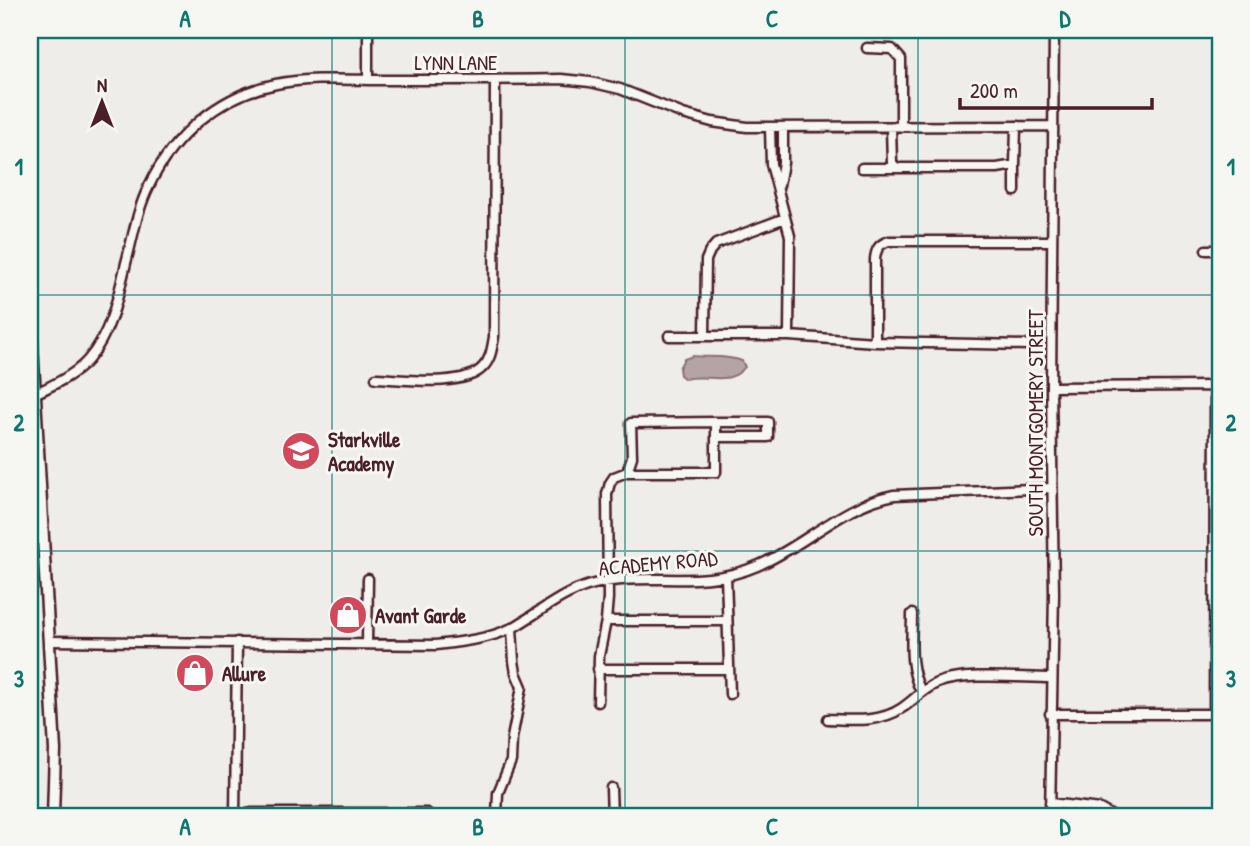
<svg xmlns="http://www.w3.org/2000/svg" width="1250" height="846" font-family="'Patrick Hand',sans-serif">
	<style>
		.water { fill: #b4a4a5; stroke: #8a6f74; stroke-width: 2 }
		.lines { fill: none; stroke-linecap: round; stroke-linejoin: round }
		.minor-casing { stroke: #4a1f2b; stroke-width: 13 }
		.major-casing { stroke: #4a1f2b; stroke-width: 15 }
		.minor { stroke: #f6f6f2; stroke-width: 8 }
		.major { stroke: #f6f6f2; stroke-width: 10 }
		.grid { fill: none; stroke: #0f766e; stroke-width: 2; stroke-opacity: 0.55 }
		.labels { text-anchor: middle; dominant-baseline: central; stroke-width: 6; stroke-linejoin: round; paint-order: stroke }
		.street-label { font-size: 21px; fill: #4a1f2b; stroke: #f6f6f2 }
		.poi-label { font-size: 21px; font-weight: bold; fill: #4a1f2b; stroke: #f6f6f2; text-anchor: start }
		.neatline { fill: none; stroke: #0f766e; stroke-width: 2.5 }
		.grid-label { font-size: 23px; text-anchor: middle; font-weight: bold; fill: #0f766e }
	</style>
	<rect width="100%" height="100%" fill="#efedea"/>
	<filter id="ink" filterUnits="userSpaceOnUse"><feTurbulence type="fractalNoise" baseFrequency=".0143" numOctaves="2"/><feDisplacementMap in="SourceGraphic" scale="14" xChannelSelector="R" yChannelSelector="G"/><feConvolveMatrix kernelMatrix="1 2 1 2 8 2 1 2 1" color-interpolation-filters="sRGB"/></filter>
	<g filter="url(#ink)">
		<!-- water -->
		<path class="water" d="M693 356C709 358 727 355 742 361L745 367C729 387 706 373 685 379L680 375 679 368 684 359Z"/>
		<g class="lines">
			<defs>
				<path id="minor" d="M368 30V80
					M867 48 892 49 901 59V127
					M891 127 892 163 897 168H997L1015 165 1016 126
					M770 128 771 164 790 236 789 336
					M1015 165V191
					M862 168H897
					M779 185 783 163V128
					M1206 250H1220
					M669 336H789L875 342 1029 345
					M705 336 706 260 710 251 716 244 785 218
					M875 342V259C876 249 879 244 889 241H1052
					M376 378C401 379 465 388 483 367 491 359 492 348 494 337L495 80
					M1051 387 1217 386
					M30 396C49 387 74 376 88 360 111 333 118 297 126 263 133 237 137 210 149 186 173 135 220 95 276 84 312 77 350 80 387 80 445 80 503 80 561 79L590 82 620 89 683 114 712 122 747 127 1053 126
					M716 422H768V437H716
					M726 576 730 694
					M912 614C912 640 908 667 921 691
					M606 621H726
					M49 641 436 645C462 642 490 639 514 627 543 610 569 587 604 582 656 573 704 589 757 566 805 546 842 505 894 495L1052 488
					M367 643 368 579
					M598 669H727
					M598 702 599 656 606 621 608 598 607 494 610 483 614 477 627 472H716V422L631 423 632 457 627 472
					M1050 714H1220
					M1214 714 1215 386
					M828 719C852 720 880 723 902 708 914 700 923 689 937 683 965 672 1020 678 1051 678
					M611 788 612 816
					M1050 803 1100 809 1112 816
					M235 816 237 642
					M237 816 251 813H427
					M497 816 498 793 511 761 512 738 522 687 516 673 514 661 512 628
					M1050 816 1054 593 1051 387 1054 30"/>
				<path id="major" d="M30 308 55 750 53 816"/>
			</defs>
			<!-- minor casing -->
			<use href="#minor" class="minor-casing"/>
			<!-- major casing -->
			<use href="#major" class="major-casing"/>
			<!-- minor -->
			<use href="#minor" class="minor"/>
			<!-- major -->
			<use href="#major" class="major"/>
		</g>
	</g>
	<!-- grid -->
	<path class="grid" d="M332 30V816M625 30V816M918 30V816M30 295H1220M30 551H1220"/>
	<!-- icons -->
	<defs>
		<symbol id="school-disc" viewBox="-11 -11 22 22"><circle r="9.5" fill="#d1495b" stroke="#f6f6f2"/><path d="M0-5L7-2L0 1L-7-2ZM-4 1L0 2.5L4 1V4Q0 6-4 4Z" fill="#fff"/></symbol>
		<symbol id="shop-disc" viewBox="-11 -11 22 22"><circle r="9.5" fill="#d1495b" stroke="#f6f6f2"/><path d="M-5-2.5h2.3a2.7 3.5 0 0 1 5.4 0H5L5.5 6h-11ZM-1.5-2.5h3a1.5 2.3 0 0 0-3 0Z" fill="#fff"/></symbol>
	</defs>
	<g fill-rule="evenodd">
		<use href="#school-disc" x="279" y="429" width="44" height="44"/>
		<use href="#shop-disc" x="326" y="593" width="44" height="44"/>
		<use href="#shop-disc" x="173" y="651" width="44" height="44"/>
	</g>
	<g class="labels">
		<!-- street labels -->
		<g class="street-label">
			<text x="456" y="62">LYNN LANE</text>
			<text transform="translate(1035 423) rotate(-90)">SOUTH MONTGOMERY STREET</text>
			<text transform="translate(658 563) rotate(-5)">ACADEMY ROAD</text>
		</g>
		<!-- poi labels -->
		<g class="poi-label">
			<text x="328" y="439">Starkville<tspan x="328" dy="24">Academy</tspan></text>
			<text x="375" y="615">Avant Garde</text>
			<text x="222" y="673">Allure</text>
		</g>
	</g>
	<!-- margin -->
	<rect width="1250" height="846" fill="none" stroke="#f6f6f2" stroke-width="77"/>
	<!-- north arrow -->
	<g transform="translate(102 102)" stroke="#f6f6f2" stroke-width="5" paint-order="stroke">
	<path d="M0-5L12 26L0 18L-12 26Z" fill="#4a1f2b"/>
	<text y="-10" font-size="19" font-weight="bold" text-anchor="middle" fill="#4a1f2b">N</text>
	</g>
	<!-- scale -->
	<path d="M960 98v10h192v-10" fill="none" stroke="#4a1f2b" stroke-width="3.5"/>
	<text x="970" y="98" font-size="21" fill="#4a1f2b" stroke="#f6f6f2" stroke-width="5" paint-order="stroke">200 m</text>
	<rect x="38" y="38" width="1174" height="770" class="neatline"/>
	<g class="grid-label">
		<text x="185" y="27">A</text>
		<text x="478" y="27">B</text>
		<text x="772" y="27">C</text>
		<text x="1065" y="27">D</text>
		<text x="19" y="175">1</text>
		<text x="1231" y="175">1</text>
		<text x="19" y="431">2</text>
		<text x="1231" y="431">2</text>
		<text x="19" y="687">3</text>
		<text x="1231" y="687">3</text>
		<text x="185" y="835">A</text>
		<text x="478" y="835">B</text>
		<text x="772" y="835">C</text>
		<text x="1065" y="835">D</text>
	</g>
</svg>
